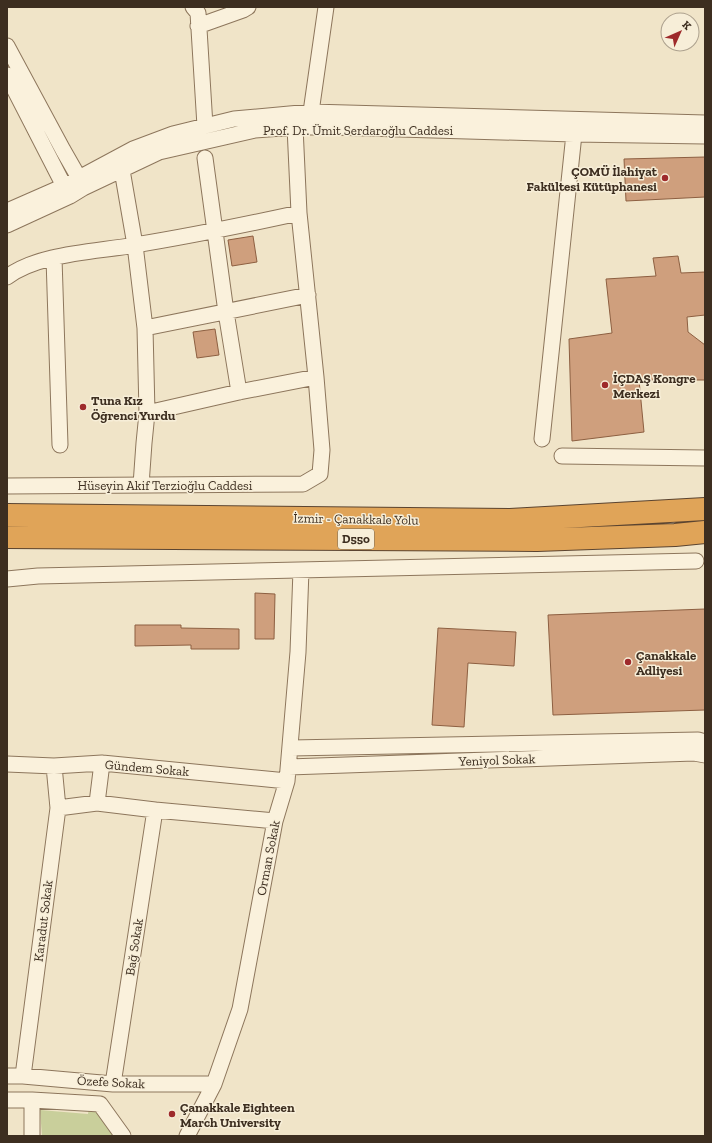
<svg xmlns="http://www.w3.org/2000/svg" width="712" height="1143" font-family="'Zilla Slab',serif">
	<style>
		.green { fill: #c9cf9b }
		.building { fill: #cf9f7d; stroke: #8d5f41 }
		.lines { fill: none; stroke-linecap: round; stroke-linejoin: round }
		.minor-casing { stroke: #8d765c; stroke-width: 17 }
		.highway-casing { stroke: #5b4430; stroke-width: 24 }
		.minor { stroke: #faf1dc; stroke-width: 15 }
		.highway { stroke: #e0a458; stroke-width: 22 }
		.poi-dot { fill: #9e2a2b; stroke: #f7eed8; stroke-width: 1.5 }
		.labels { text-anchor: middle; dominant-baseline: central; stroke-width: 3; stroke-linejoin: round; paint-order: stroke }
		.shield { fill: #f7eed8; stroke: #756857; stroke-width: 1 }
		.shield-label { font-size: 12px; font-weight: bold; fill: #3d2e20 }
		.street-label { font-size: 13px; fill: #3d2e20; stroke: #f7eed8 }
		.poi-label { font-size: 13px; font-weight: bold; fill: #3d2e20; stroke: #f7eed8; text-anchor: start }
	</style>
	<rect width="100%" height="100%" fill="#f0e4c8"/>
	<!-- green -->
	<path class="green" d="M89 1107H98L117 1136H42L40 1110 88 1114Z"/>
	<!-- building -->
	<path class="building" d="M705 157V197L626 201 624 159Z
		M253 236 257 262 232 266 228 240Z
		M678 256 681 273 705 272V315L687 317 688 332 705 345V380H639L644 432 572 441 569 339 612 333 606 279 656 276 653 258Z
		M215 329 219 355 197 358 193 332Z
		M255 593 275 594 274 639H255Z
		M705 609V710L553 715 548 615Z
		M135 625H181V628L239 629V649H191V645L135 646Z
		M438 628 516 632 514 666 468 663 464 727 432 725Z"/>
	<g class="lines">
		<defs>
			<path id="minor" d="M193 7 198 13 205 126
				M198 26 243 10 248 7
				M7 46 63 150 79 178
				M7 75 64 186
				M205 158 226 312 239 392
				M122 170 135 245 145 328 147 413 144 443 141 485
				M7 211 64 186 133 149 173 134 234 119 311 112 705 123
				M7 225 70 196 83 188 159 152 255 130 295 127H331L574 134 705 136
				M54 258 60 445
				M7 277C39 253 96 252 135 245 190 236 244 225 299 213
				M145 328 308 295
				M147 413 239 392 316 377
				M542 439 574 134
				M562 456 705 458
				M7 486 303 484 320 474 322 450 316 377 299 213 295 127 311 112 326 7
				M7 579 38 576 696 561
				M291 748 698 740 705 742
				M7 764 54 766 102 763 287 781
				M289 767 694 753 705 755
				M97 803 102 763
				M58 808 97 803 155 810 275 821
				M7 1076H23L113 1084H214
				M23 1076 58 808 54 766
				M113 1084 155 810
				M7 1100H32
				M32 1136V1100L100 1104 123 1136
				M187 1136 214 1084 240 1009 275 821 287 781 298 652 301 570"/>
			<path id="highway" d="M7 515 510 520 705 509
				M7 537 537 540 675 535 705 532"/>
		</defs>
		<!-- minor casing -->
		<use href="#minor" class="minor-casing"/>
		<!-- highway casing -->
		<use href="#highway" class="highway-casing"/>
		<!-- minor -->
		<use href="#minor" class="minor"/>
		<!-- highway -->
		<use href="#highway" class="highway"/>
	</g>
	<!-- markers -->
	<g class="poi-dot">
		<circle cx="665" cy="178" r="4"/>
		<circle cx="605" cy="385" r="4"/>
		<circle cx="83" cy="407" r="4"/>
		<circle cx="628" cy="662" r="4"/>
		<circle cx="172" cy="1114" r="4"/>
	</g>
	<g class="labels">
		<!-- shield labels -->
		<rect class="shield" x="338" y="529" width="36" height="20" rx="3"/>
		<g class="shield-label">
			<text x="356" y="539">D550</text>
		</g>
		<!-- street labels -->
		<g class="street-label">
			<text x="358" y="130">Prof. Dr. Ümit Serdaroğlu Caddesi</text>
			<text x="165" y="485">Hüseyin Akif Terzioğlu Caddesi</text>
			<text transform="translate(356 519) rotate(1)">İzmir - Çanakkale Yolu</text>
			<text transform="translate(497 760) rotate(-2)">Yeniyol Sokak</text>
			<text transform="translate(147 768) rotate(5)">Gündem Sokak</text>
			<text transform="translate(268 858) rotate(-79)">Orman Sokak</text>
			<text transform="translate(43 921) rotate(-83)">Karadut Sokak</text>
			<text transform="translate(134 947) rotate(-81)">Bağ Sokak</text>
			<text transform="translate(111 1082) rotate(3)">Özefe Sokak</text>
		</g>
		<!-- poi labels -->
		<g class="poi-label">
			<text x="657" y="171" text-anchor="end">ÇOMÜ İlahiyat<tspan x="657" dy="15">Fakültesi Kütüphanesi</tspan></text>
			<text x="613" y="378">İÇDAŞ Kongre<tspan x="613" dy="15">Merkezi</tspan></text>
			<text x="91" y="400">Tuna Kız<tspan x="91" dy="15">Öğrenci Yurdu</tspan></text>
			<text x="636" y="655">Çanakkale<tspan x="636" dy="15">Adliyesi</tspan></text>
			<text x="180" y="1107">Çanakkale Eighteen<tspan x="180" dy="15">March University</tspan></text>
		</g>
	</g>
	<!-- border -->
	<rect width="712" height="1143" fill="none" stroke="#3d2e20" stroke-width="16"/>
	<!-- north arrow -->
	<g transform="translate(680 32) rotate(45)"><circle r="19" fill="#f7eed8" stroke="#ada18e"/>
	<path d="M0-3L7 15L0 10L-7 15Z" fill="#9e2a2b"/>
	<text y="-6" font-size="11" font-weight="bold" text-anchor="middle" fill="#3d2e20">K</text>
	</g>
</svg>
